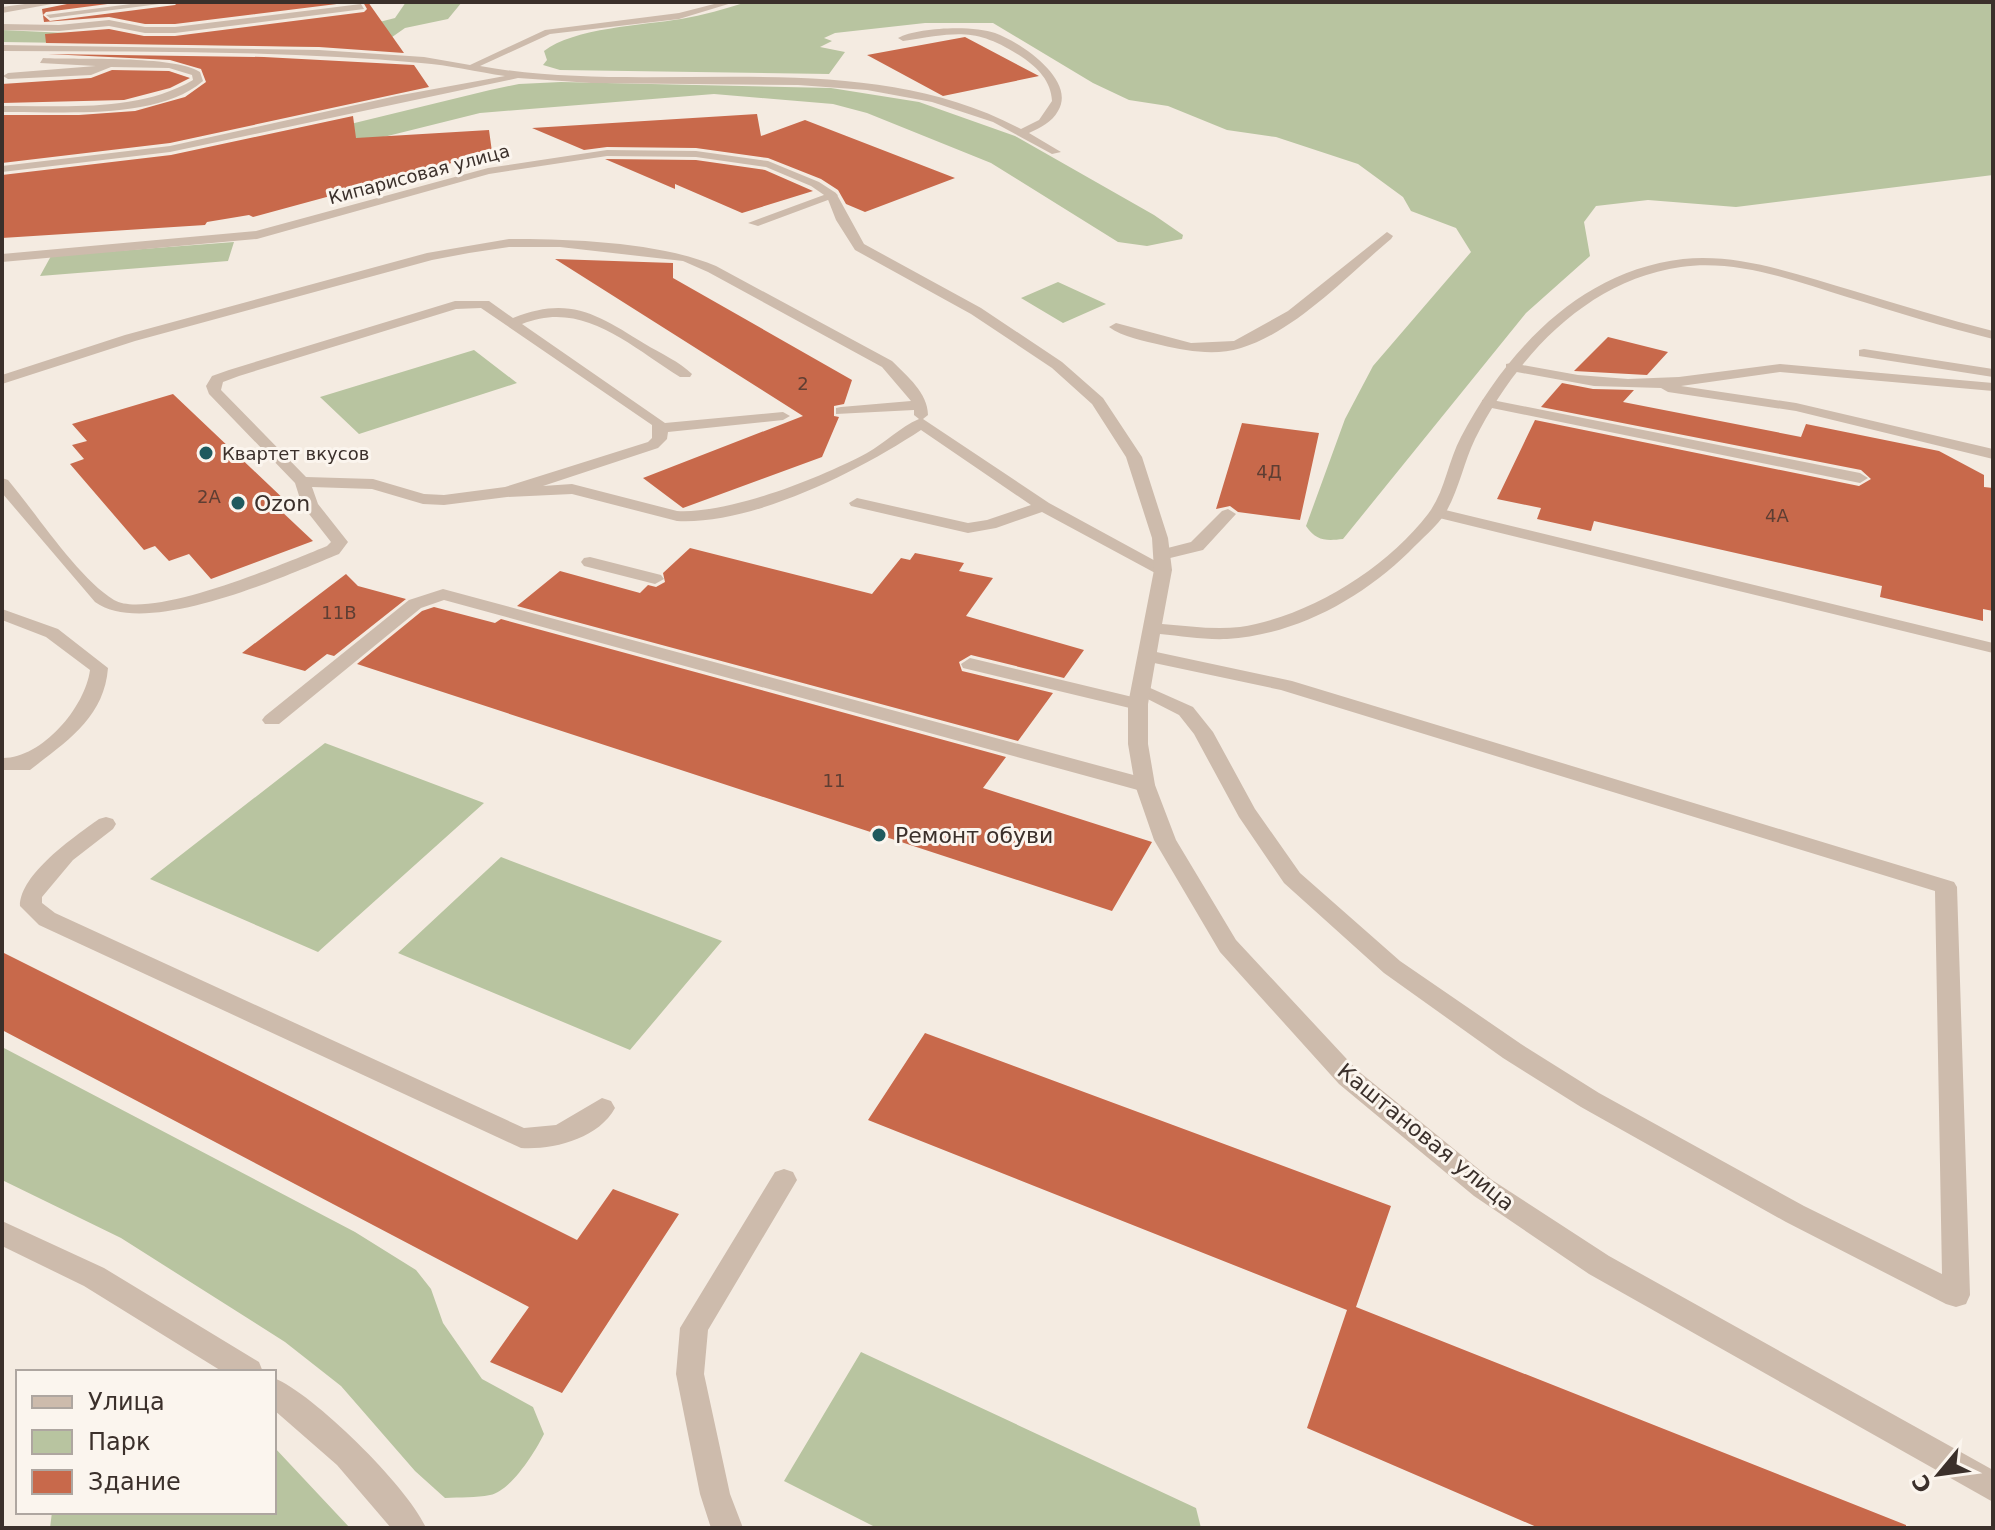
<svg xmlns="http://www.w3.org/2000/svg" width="1995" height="1530" font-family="'DejaVu Sans',sans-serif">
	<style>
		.green { fill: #b8c4a0 }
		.building { fill: #c8694b }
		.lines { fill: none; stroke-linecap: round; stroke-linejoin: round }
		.service { fill: #cdbbac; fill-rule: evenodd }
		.minor { fill: #cdbbac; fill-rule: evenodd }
		.poi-dot { fill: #1f5a5e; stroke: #fbf5ee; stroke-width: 3 }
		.labels { text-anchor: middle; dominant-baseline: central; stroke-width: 6; stroke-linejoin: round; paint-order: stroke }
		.far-street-label { font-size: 18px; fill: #3b302b; stroke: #fbf5ee }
		.number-label { font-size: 18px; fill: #5e3e33 }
		.far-poi-label { font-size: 18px; fill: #3b302b; stroke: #fbf5ee; text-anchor: start }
		.poi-label { font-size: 22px; fill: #3b302b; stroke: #fbf5ee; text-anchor: start }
		.street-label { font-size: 22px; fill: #3b302b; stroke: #fbf5ee }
	</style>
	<rect width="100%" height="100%" fill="#f4ebe1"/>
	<!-- green -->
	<path class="green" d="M406 2H462L448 19 405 28 385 42 330 47 2 42V30L239 41 364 26 395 18Z
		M747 2H1993V175L1736 207 1648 200 1596 206 1584 222 1590 256 1526 313 1343 539C1326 541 1316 541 1306 526L1345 419 1373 366 1471 252 1456 228 1411 211 1403 197 1358 164 1276 137 1227 130 1168 106 1129 100 1093 83 993 23H925L835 33 824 38 832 41 820 47 845 52 829 74 560 70 543 65 547 60 544 51C573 28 644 25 681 19 703 15 725 9 747 2Z
		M561 82 831 88 919 102 1015 136 1154 215 1183 235 1182 239 1147 246 1118 242 991 163 867 113 833 104 714 94 480 113 243 172 211 158 490 90 519 84Z
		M234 242 228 261 40 276 51 256Z
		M1058 282 1106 304 1063 323 1021 298Z
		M474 350 517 383 359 434 320 397Z
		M325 743 484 803 318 952 150 879Z
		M501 857 722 941 630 1050 398 953Z
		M2 1047 355 1232 416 1270 431 1289 443 1323 482 1379 533 1407 544 1434C535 1452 511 1491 490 1495 476 1498 460 1497 445 1498L415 1471 341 1386 285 1342 121 1238 2 1180Z
		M861 1352 1196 1508 1201 1528H877L784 1481Z
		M274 1447 350 1528H50L52 1512H274Z"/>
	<!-- building -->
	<path class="building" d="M77 2H123L46 12 43 15 50 21 175 5 178 2H353L175 24H145L109 17 44 22 42 9Z
		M363 2H368L404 53 319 47 46 43 45 34 109 29 144 36H175L364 12 367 9Z
		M965 37 1039 76 943 96 867 55Z
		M48 54 264 57 414 65 429 87 170 143 2 163V115H79L135 111 185 97 206 82 201 69 170 60Z
		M112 70 169 71 190 78 170 88 124 100 2 103V84L91 78Z
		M757 114 761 136 805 120 955 178 865 212 846 204 838 190 821 179 768 158 696 148 607 147 584 150 532 128Z
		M353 116 356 138 489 130 492 152 253 217 249 215 207 222 205 225 2 238V175L171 155Z
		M605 159 696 160 765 170 813 191 742 213 675 184V189Z
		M555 259 673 263V278L852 380 844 404 834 406V416L839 417 822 457 683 508 643 478 803 416Z
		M1608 337 1668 352 1647 375 1574 371Z
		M1562 383 1593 389 1634 390 1623 402 1801 437 1806 424 1939 451 1984 475V487L1993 488V611L1983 609V621L1880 597 1882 586 1594 521 1591 531 1537 519 1541 508 1497 499 1535 420 1859 486 1871 479 1861 470 1541 407Z
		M173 394 290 505 279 509 313 541 211 579 189 554 169 561 155 546 144 550 70 464 84 459 72 445 87 441 72 424Z
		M1242 423 1319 433 1300 520 1238 512 1230 506 1216 509Z
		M690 548 872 594 901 558 910 560 915 553 964 563 959 571 993 578 966 616 1084 650 1064 678 971 655 959 662 962 671 1053 693 1018 741 517 606 560 571 640 593 648 585 656 587 665 582 663 573Z
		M346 574 358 586 406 599 334 656 327 654 305 671 242 653Z
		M434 607 495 623 501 619 1006 757 983 788 1152 842 1112 911 357 664 422 611Z
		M2 952 577 1240 613 1189 679 1214 562 1393 490 1362 529 1307 2 1030Z
		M925 1033 1391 1206 1356 1307 1906 1525V1528H1539L1307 1428 1347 1310 868 1120Z"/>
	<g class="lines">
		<!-- service -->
		<path class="service" d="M40 2H63L2 13V7Z
			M146 2H175L50 18 46 15Z
			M722 2H735L679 19 550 34 480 66C655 98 858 42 1021 129L1039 120 1052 101C1051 81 1038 68 1022 57 975 26 956 33 903 41L898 38C917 27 974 25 995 33 1020 42 1077 80 1058 111 1052 122 1040 128 1029 133L1061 152 1052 154 993 122 932 102 867 90 798 85 591 83 518 78 170 152 2 172V166L170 146 396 96 505 76C477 72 449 65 421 63 282 50 142 52 2 51V45L319 50 424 57 470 65 545 30 679 13Z
			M361 4 364 9 175 33H145L109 26 59 31 2 30V24L59 25 109 20 145 27H175Z
			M43 58C79 60 173 55 200 72L203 81C157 121 60 111 2 112V106C65 105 137 113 193 80L192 75 169 68 111 67 91 75 8 79 3 76 8 73 96 66 40 63Z
			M832 192 838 195 836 197 758 226 748 223Z
			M1387 232 1393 236 1391 239C1349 274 1295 332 1241 348 1215 356 1187 351 1161 345 1145 341 1122 337 1109 327L1116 323 1191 343 1234 341 1288 311Z
			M509 239C572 239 659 242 716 266L892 361C907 376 928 393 928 415L923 419 1049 503 1172 570 1163 575 1157 574 1042 512 996 528 968 533 851 506 849 503 857 498 968 523 987 520 1031 505 921 430C859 471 753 525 677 521L572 494 507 497 444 505 423 504 372 489 312 487 318 504 348 542 339 554C285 576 146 639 95 602L2 493V478L8 480C36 513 78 578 114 600 150 621 288 562 327 546L331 542 302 505 295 483 209 394 206 386 212 376 229 370 455 301H489L513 318C570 295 598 315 645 344 660 353 680 362 692 374L690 377H680C630 346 583 299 522 324L665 423 783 412 790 416 783 420 668 432 667 439 658 448 543 486 572 484 677 511C730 514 820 478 867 453 885 443 900 427 919 419L914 415V410L836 414V408L841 407 911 401 882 367 708 272 683 261 560 247H509L469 253 432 260 135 341 2 384V375L125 335 427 253ZM481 308 652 425V438L648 442 505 487 444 495 424 494 373 479 306 477 221 390 223 382 239 376 456 309Z
			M1864 349 1993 369V377L1859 356V350Z
			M1511 363 1578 375 1628 379 1679 377 1780 364 1993 383V391L1780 372 1681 386 1796 403 1993 449V459L1796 411 1668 392 1661 388 1594 386 1506 370V364Z
			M1487 399 1860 473 1868 478 1860 483 1482 406V400Z
			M1437 508 1993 643V653L1431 516 1429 513Z
			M1228 509 1236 514 1203 550 1162 560 1154 555 1156 551 1191 542 1222 511Z
			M590 557 661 575 664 579 655 584 584 566 581 562 584 558Z
			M443 589 1152 780 1155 785 1145 792 444 600 421 608 279 724H265L262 720 265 716 409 600Z
			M2 609 58 629 108 668C104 718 67 741 30 770H2V758C41 759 85 708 90 670L46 637 2 620Z
			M1147 650 1292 681 1954 882 1957 887 1970 1295 1966 1304 1956 1307 1946 1304 1786 1222 1581 1107 1503 1058 1384 973 1284 883 1239 817 1194 734 1179 715 1132 691 1141 685 1148 687 1193 707 1213 732 1255 809 1300 873 1400 961 1521 1044 1599 1093 1804 1206 1942 1274 1935 891 1281 690 1140 660 1138 656Z
			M970 658 1145 700 1148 704 1138 710 963 668 961 664Z
			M106 817 113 819 116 824 113 829 73 860 42 897V903L55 913 524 1128 556 1125 602 1098 611 1101 615 1108C598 1139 553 1150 521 1148L39 925 20 906C20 874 74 837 99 819Z
			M784 1169 793 1172 797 1180 708 1330 704 1374 730 1494 743 1528H711L700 1494 676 1374 680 1328 775 1172Z
			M2 1221 104 1268 259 1362 263 1372H223L84 1286 2 1246Z
			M274 1378C314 1394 409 1488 426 1528H391L337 1465 274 1410Z"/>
		<!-- minor -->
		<path class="minor" d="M607 150 696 151 768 161 819 182 836 193 864 244 981 308 1062 362 1103 398 1142 457 1168 538 1172 570 1162 624C1188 626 1214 630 1240 627 1308 617 1386 569 1428 514 1445 492 1448 461 1461 437 1507 350 1580 271 1683 259 1740 253 1799 275 1854 291 1900 305 1946 319 1993 331V339C1944 327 1896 312 1847 297 1795 281 1737 259 1681 267 1587 280 1516 357 1475 439 1464 462 1459 489 1446 512 1437 527 1421 539 1409 552 1361 599 1295 635 1227 639 1204 640 1182 636 1160 634L1148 704V744L1155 785 1176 840 1236 940 1357 1070 1492 1180 1609 1256 1993 1470V1502L1589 1274 1474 1196 1339 1084 1220 952 1154 840 1135 785 1128 744V704L1154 570 1152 538 1126 457 1092 404 1052 368 971 314 855 250 836 220 827 197 811 186 766 167 696 157 607 156 489 174 257 239 2 262V254L256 231 488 168Z"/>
	</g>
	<!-- markers -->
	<g class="poi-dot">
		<circle cx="206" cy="453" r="8"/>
		<circle cx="238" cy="503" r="8"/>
		<circle cx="879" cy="835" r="8"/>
	</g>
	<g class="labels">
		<!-- far-street labels -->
		<g class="far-street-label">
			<text transform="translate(419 174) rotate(-15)">Кипарисовая улица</text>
		</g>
		<!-- number labels -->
		<g class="number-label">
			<text x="803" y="383">2</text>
			<text x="1269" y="471">4Д</text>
			<text x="209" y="496">2А</text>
			<text x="1777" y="515">4А</text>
			<text x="339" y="612">11В</text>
			<text x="834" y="780">11</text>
		</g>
		<!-- far-poi labels -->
		<g class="far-poi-label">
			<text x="222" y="453">Квартет вкусов</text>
		</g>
		<!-- poi labels -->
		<g class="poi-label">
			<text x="254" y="503">Ozon</text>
			<text x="895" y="835">Ремонт обуви</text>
		</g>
		<!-- street labels -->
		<g class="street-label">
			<text transform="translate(1426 1137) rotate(39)">Каштановая улица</text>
		</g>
	</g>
	<!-- border -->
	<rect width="1995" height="1530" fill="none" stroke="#3b302b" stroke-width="8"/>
	<!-- legend -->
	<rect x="16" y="1370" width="260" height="144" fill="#fbf5ee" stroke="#aea6a0" stroke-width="2"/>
	<rect x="32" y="1396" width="40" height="12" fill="#cdbbac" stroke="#aea6a0" stroke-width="2"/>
	<text x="88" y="1410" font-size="24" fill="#3b302b">Улица</text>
	<rect x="32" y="1430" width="40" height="24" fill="#b8c4a0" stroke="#aea6a0" stroke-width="2"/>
	<text x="88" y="1450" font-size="24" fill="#3b302b">Парк</text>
	<rect x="32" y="1470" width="40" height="24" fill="#c8694b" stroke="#aea6a0" stroke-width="2"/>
	<text x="88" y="1490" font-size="24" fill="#3b302b">Здание</text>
	<!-- north arrow -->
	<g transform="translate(1939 1474) rotate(241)" stroke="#fbf5ee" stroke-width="6" paint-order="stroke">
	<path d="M0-6L14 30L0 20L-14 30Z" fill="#3b302b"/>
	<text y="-12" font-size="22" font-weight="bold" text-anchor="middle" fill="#3b302b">С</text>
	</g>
</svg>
